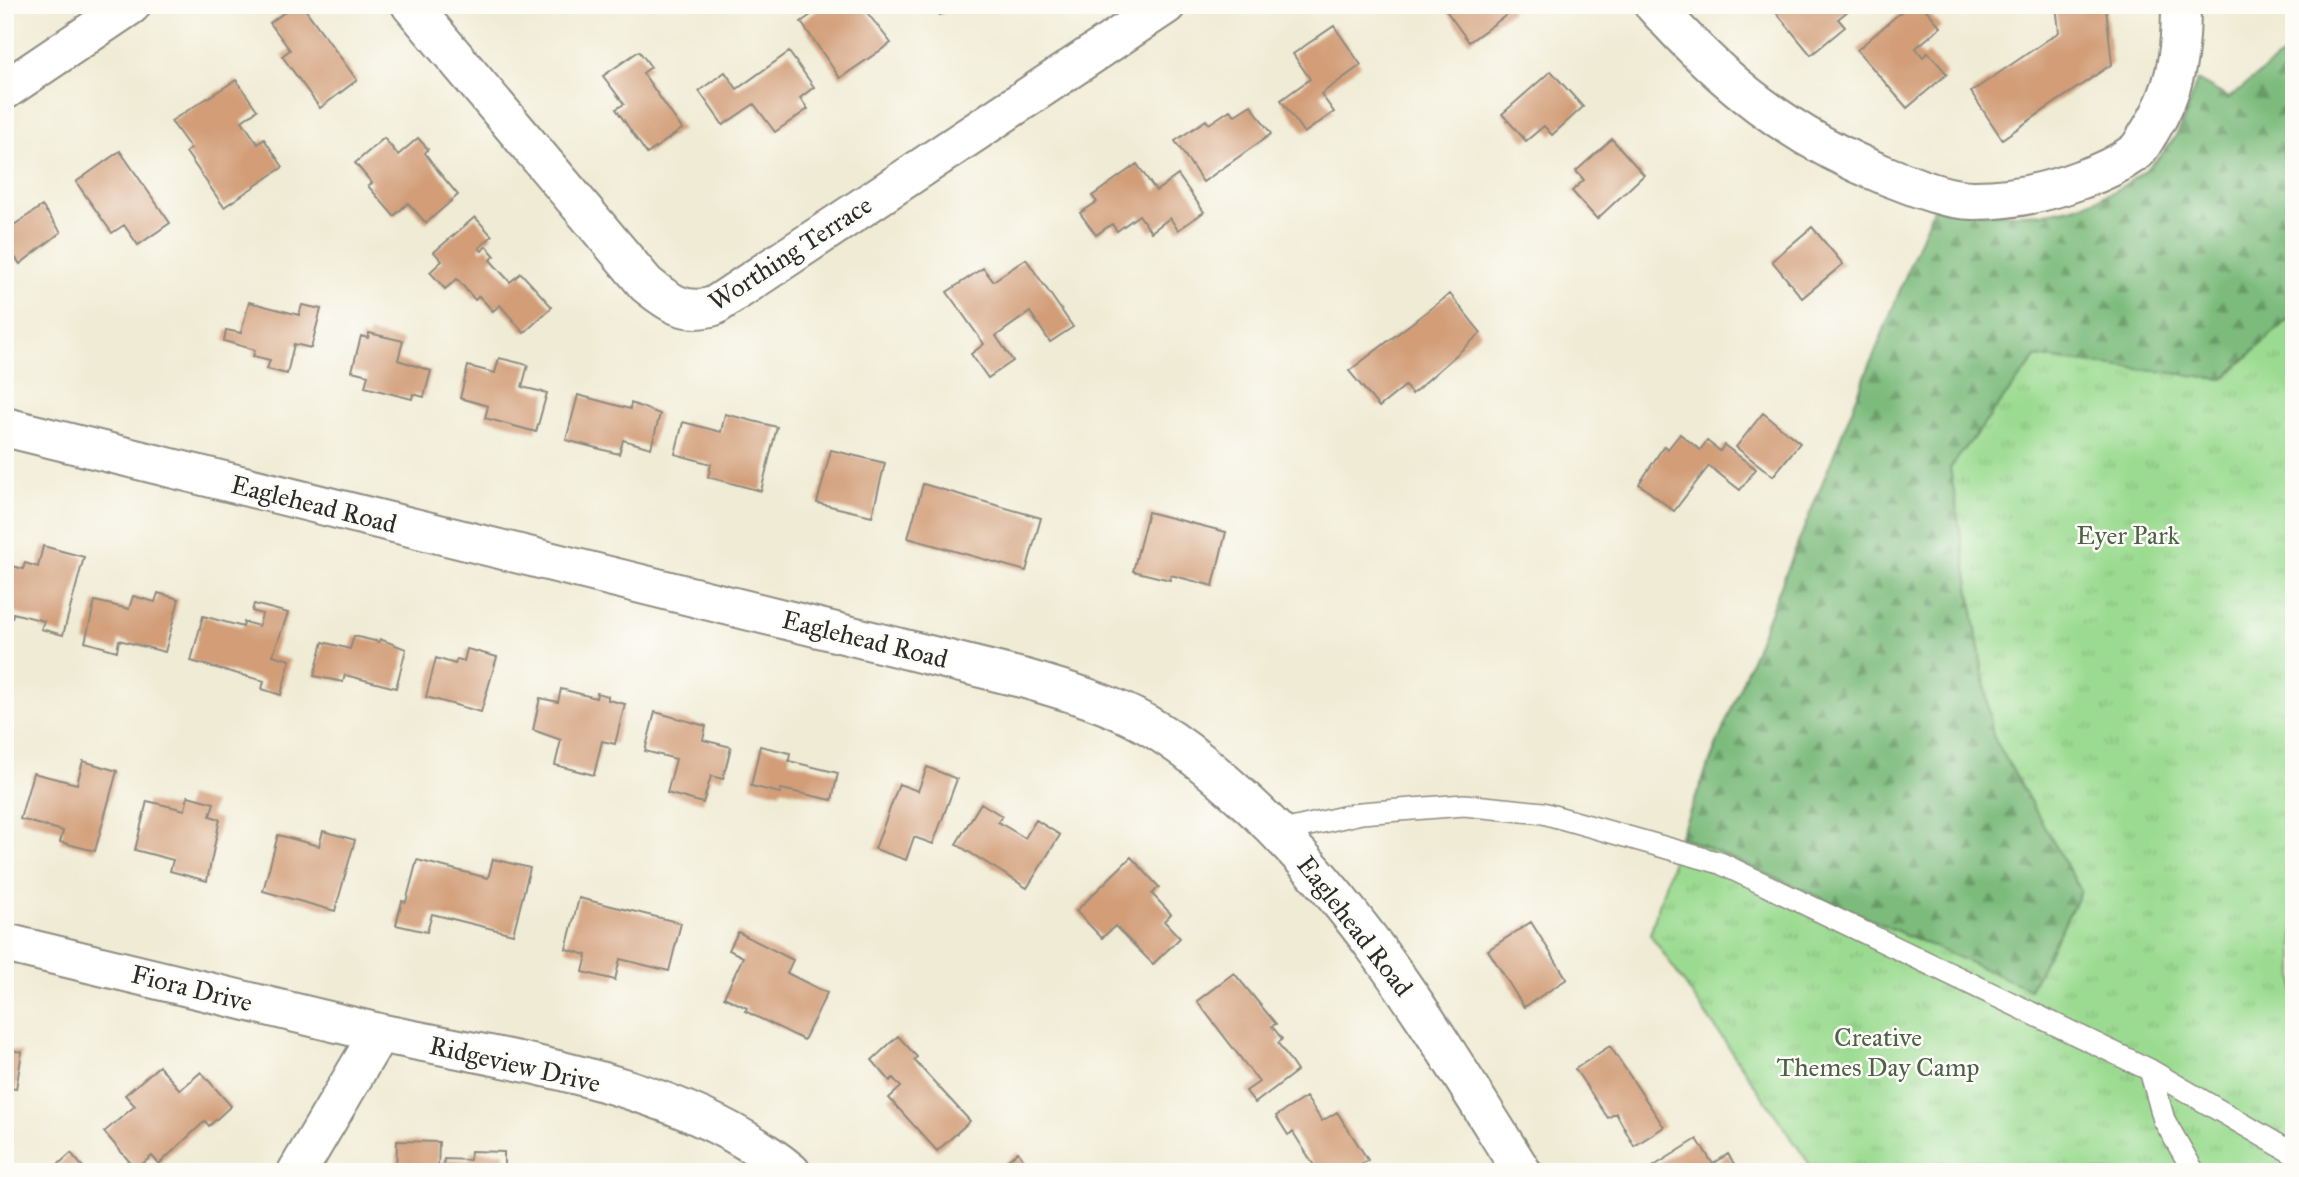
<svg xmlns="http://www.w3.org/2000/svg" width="2299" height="1177" font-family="'IM FELL Great Primer',serif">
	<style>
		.grass { fill: url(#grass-tufts); stroke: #63835e; stroke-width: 2 }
		.forest { fill: url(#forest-firs); stroke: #547353; stroke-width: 2 }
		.building { fill: #d29d77 }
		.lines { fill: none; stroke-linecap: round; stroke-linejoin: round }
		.service-casing { stroke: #8e8b80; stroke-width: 24 }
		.minor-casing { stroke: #8e8b80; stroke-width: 42 }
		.tertiary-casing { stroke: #8e8b80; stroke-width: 42 }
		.service { stroke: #fff; stroke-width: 21 }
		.minor { stroke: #fff; stroke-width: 38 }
		.tertiary { stroke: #fff; stroke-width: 38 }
		.labels { text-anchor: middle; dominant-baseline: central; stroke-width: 5; stroke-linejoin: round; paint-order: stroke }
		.street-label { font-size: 26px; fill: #2b2b2b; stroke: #fdfcf7 }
		.park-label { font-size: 26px; fill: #4d604a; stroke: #fdfcf7 }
	</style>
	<defs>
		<pattern id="grass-tufts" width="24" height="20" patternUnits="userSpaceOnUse" patternTransform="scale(1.75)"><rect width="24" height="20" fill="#9bdb91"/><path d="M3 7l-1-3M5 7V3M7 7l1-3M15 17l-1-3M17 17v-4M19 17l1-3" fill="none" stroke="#86bc7d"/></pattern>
		<pattern id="forest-firs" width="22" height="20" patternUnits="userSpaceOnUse" patternTransform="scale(1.75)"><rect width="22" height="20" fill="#7cbb7b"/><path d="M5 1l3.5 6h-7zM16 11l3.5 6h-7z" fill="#669865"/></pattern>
	</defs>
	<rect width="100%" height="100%" fill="#fdfcf7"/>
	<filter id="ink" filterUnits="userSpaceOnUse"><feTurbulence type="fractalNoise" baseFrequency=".0143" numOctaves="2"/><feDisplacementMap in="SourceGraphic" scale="14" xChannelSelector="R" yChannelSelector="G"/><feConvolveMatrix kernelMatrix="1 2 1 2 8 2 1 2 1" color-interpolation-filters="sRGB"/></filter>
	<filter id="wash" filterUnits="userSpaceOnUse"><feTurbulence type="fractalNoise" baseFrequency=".00686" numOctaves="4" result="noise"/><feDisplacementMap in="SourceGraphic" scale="28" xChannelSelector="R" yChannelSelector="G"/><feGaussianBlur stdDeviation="1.57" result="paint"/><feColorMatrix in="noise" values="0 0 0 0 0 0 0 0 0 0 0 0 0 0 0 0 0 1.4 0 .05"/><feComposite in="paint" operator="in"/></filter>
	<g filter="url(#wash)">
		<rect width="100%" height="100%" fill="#f0ebd4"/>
		<!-- grass -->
		<path class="grass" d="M2294 313V1172H1815L1650 934 1680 836 2030 988 2081 891 1993 736 1950 468 2036 357 2224 379Z"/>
		<!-- forest -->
		<path class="forest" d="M2294 46V313L2224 379 2036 357 1950 468 1993 736 2081 891 2030 989 1680 836 1933 208C1962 210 1991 214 2019 214 2074 215 2132 191 2167 148 2183 129 2190 103 2197 80L2229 98Z"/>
		<g id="blocks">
			<!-- building -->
			<path class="building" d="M294 5H302L357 80 320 108 282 56 290 50 270 23Z
				M825 5H877L865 10 891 43 840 78 801 22Z
				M933 5H955L940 15Z
				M1442 5H1507L1512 11 1469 42Z
				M1770 5H1855L1838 19 1845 27 1811 55Z
				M1909 5H1922L1941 27 1916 48 1923 57 1928 52 1947 74 1907 108 1857 50Z
				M2056 5H2120L2106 8 2112 64 2002 139 1971 92 2059 32Z
				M1334 26 1361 65 1321 94 1334 112 1304 133 1281 100 1310 79 1293 54Z
				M639 51 651 67 643 73 682 129 647 154 616 109 624 104 603 76Z
				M789 52 814 87 800 98 808 109 775 132 754 104 723 125 699 91 725 72 737 89Z
				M1551 71 1583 107 1552 135 1544 126 1526 141 1502 114Z
				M236 80 257 110 242 121 258 144 264 139 283 167 224 207 186 152 191 149 171 121Z
				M1251 105 1271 134 1203 182 1175 141 1206 120 1209 124 1230 110 1235 115Z
				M384 138 398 155 418 138 428 149 425 153 438 171 458 195 426 223 408 203 394 216 368 186 372 183 355 163Z
				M1612 139 1644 175 1597 219 1572 191 1584 180 1576 171Z
				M120 151 170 223 138 245 124 225 112 233 76 182Z
				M1137 164 1156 191 1178 175 1204 212 1178 230 1170 218 1151 232 1139 215 1117 231 1112 224 1096 235 1080 213 1097 202 1092 196Z
				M42 206 61 232 20 264 5 243V231Z
				M475 217 492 236 479 248 482 251 486 246 495 256 490 260 510 282 521 273 552 307 524 333 500 305 493 311 479 296 475 300 457 279 445 289 430 272 442 261 434 252Z
				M1812 227 1843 264 1802 298 1772 261Z
				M1026 259 1073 327 1050 342 1030 312 996 336 1013 361 988 378 971 354 984 344 947 292 983 268 993 281Z
				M1450 294 1481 333 1412 394 1405 386 1379 407 1349 371Z
				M249 302 299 315 302 305 321 309 311 348 294 344 287 374 267 369 270 360 253 356 255 350 224 341 226 330 241 333Z
				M369 333 403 341 398 360 431 371 424 397 413 394 412 399 365 387 368 375 352 371 361 336 368 338Z
				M499 358 528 365 522 387 547 393 536 432 485 418 488 406 460 398 468 366 495 373Z
				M578 395 630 409 631 403 660 414 651 448 623 440 619 454 566 440Z
				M1763 413 1800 443 1773 476 1736 447Z
				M725 414 777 427 761 491 708 477 711 464 675 454 683 422 721 432Z
				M1680 434 1700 450 1707 441 1720 451 1724 445 1756 469 1740 490 1709 466 1674 511 1639 484 1664 446 1668 449Z
				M831 450 885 463 872 516 817 503Z
				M923 484 1041 518 1026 571 908 538Z
				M1148 512 1226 532 1213 586 1171 575 1170 580 1133 571Z
				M43 546 84 557 63 635 41 629 44 621 13 613 12 618 5 616V564L23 569 25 563 38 567Z
				M158 593 179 599 165 652 119 640 117 651 85 642 95 601 129 609 133 596 155 602Z
				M254 604 288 613 273 655 290 660 281 695 262 689 264 681 191 661 203 616 243 627 244 622 259 626 262 614 252 611Z
				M354 636 379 642 380 639 406 649 396 688 345 675 343 682 314 676 323 642 350 649Z
				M467 649 497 657 481 712 426 697 436 658 455 664 457 659 464 661Z
				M561 689 596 698 597 693 608 696V700L625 704 615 744 602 741 594 775 555 765 561 740 533 730 540 698 558 702Z
				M655 712 706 726 703 740 731 747 723 779 711 776 703 803 667 793 676 759 645 751Z
				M760 746 790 753 789 761 838 773 832 800 781 789 780 793 751 786Z
				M83 761 117 771 95 851 60 842 63 831 20 819 33 773 77 784Z
				M927 767 957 779 933 844 914 837 906 860 875 849 899 784 918 791Z
				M188 796 214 803 210 816 220 819 207 881 170 871 173 860 135 850 147 801 185 810Z
				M981 803 1002 816 998 822 1025 838 1036 820 1060 835 1027 888 956 844Z
				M323 831 355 840 335 911 263 891 278 835 319 846Z
				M1131 857 1159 887 1152 894 1171 914 1164 921 1180 938 1153 964 1115 926 1102 938 1076 911Z
				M493 859 530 868 513 934 432 914 427 932 396 925 402 901 406 902 417 860 488 878Z
				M579 898 681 923 669 971 620 959 615 980 583 972 587 955 566 949Z
				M1531 922 1567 979 1524 1007 1488 950Z
				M738 932 793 960 787 973 827 993 804 1040 745 1011 747 1008 724 997 743 957 729 950Z
				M1234 973 1276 1024 1272 1026 1282 1039 1278 1043 1297 1071 1255 1103 1246 1091 1259 1082 1197 1001Z
				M898 1036 917 1057 914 1060 970 1121 937 1151 889 1098 901 1087 893 1078 890 1081 872 1060Z
				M1610 1046 1664 1127 1634 1146 1616 1113 1608 1118 1575 1069Z
				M5 1049 22 1052 16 1089 5 1087Z
				M159 1066 180 1090 201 1072 231 1106 209 1126 205 1121 159 1164 152 1156 136 1169 104 1132 135 1106 125 1095Z
				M1306 1097 1322 1121 1337 1112 1368 1160 1349 1172H1318L1293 1132 1288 1135 1276 1116Z
				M1697 1139 1713 1164 1728 1154 1739 1172H1658L1654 1166Z
				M397 1141 439 1142 438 1172H396Z
				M471 1151 504 1152V1172H443L444 1159 470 1160Z
				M1018 1152 1033 1172H993Z
				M71 1153 87 1172H50Z"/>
		</g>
	</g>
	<g filter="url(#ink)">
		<use href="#blocks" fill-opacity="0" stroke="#8e8b80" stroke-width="2"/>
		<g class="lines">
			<defs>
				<path id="service" d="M1279 832 1361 813 1464 805 1543 813 1720 863 2150 1070 2294 1154
					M2150 1070 2164 1120 2194 1172"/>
				<path id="minor" d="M411 5 646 284C668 302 685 315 714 306L1166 5
					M1654 5C1723 83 1790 137 1887 176 1913 186 1945 200 1974 200 2011 200 2048 192 2082 179 2100 173 2119 164 2134 153 2141 148 2145 138 2150 131 2176 90 2181 54 2181 5
					M5 427 1026 679C1067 691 1109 703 1146 724 1185 746 1217 775 1250 805 1365 912 1439 1040 1522 1172
					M5 943 379 1033
					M297 1172 379 1033C512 1061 684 1083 791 1172"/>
				<path id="tertiary" d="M5 90 131 5"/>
			</defs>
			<!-- service casing -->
			<use href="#service" class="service-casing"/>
			<!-- minor casing -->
			<use href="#minor" class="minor-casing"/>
			<!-- tertiary casing -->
			<use href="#tertiary" class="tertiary-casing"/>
			<!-- service -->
			<use href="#service" class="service"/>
			<!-- minor -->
			<use href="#minor" class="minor"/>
			<!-- tertiary -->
			<use href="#tertiary" class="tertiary"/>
		</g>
	</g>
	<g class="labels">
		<!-- street labels -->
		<g class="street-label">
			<text transform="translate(790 253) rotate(-33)">Worthing Terrace</text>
			<text transform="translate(314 504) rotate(14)">Eaglehead Road</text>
			<text transform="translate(865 639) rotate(14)">Eaglehead Road</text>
			<text transform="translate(1355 926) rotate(52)">Eaglehead Road</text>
			<text transform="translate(192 988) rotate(14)">Fiora Drive</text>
			<text transform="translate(515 1064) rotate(13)">Ridgeview Drive</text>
		</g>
		<!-- park labels -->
		<g class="park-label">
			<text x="2128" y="535">Eyer Park</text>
			<text x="1878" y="1037">Creative<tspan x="1878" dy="30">Themes Day Camp</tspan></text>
		</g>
	</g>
	<!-- margin -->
	<rect width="2299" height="1177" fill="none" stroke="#fdfcf7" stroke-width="28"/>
</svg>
